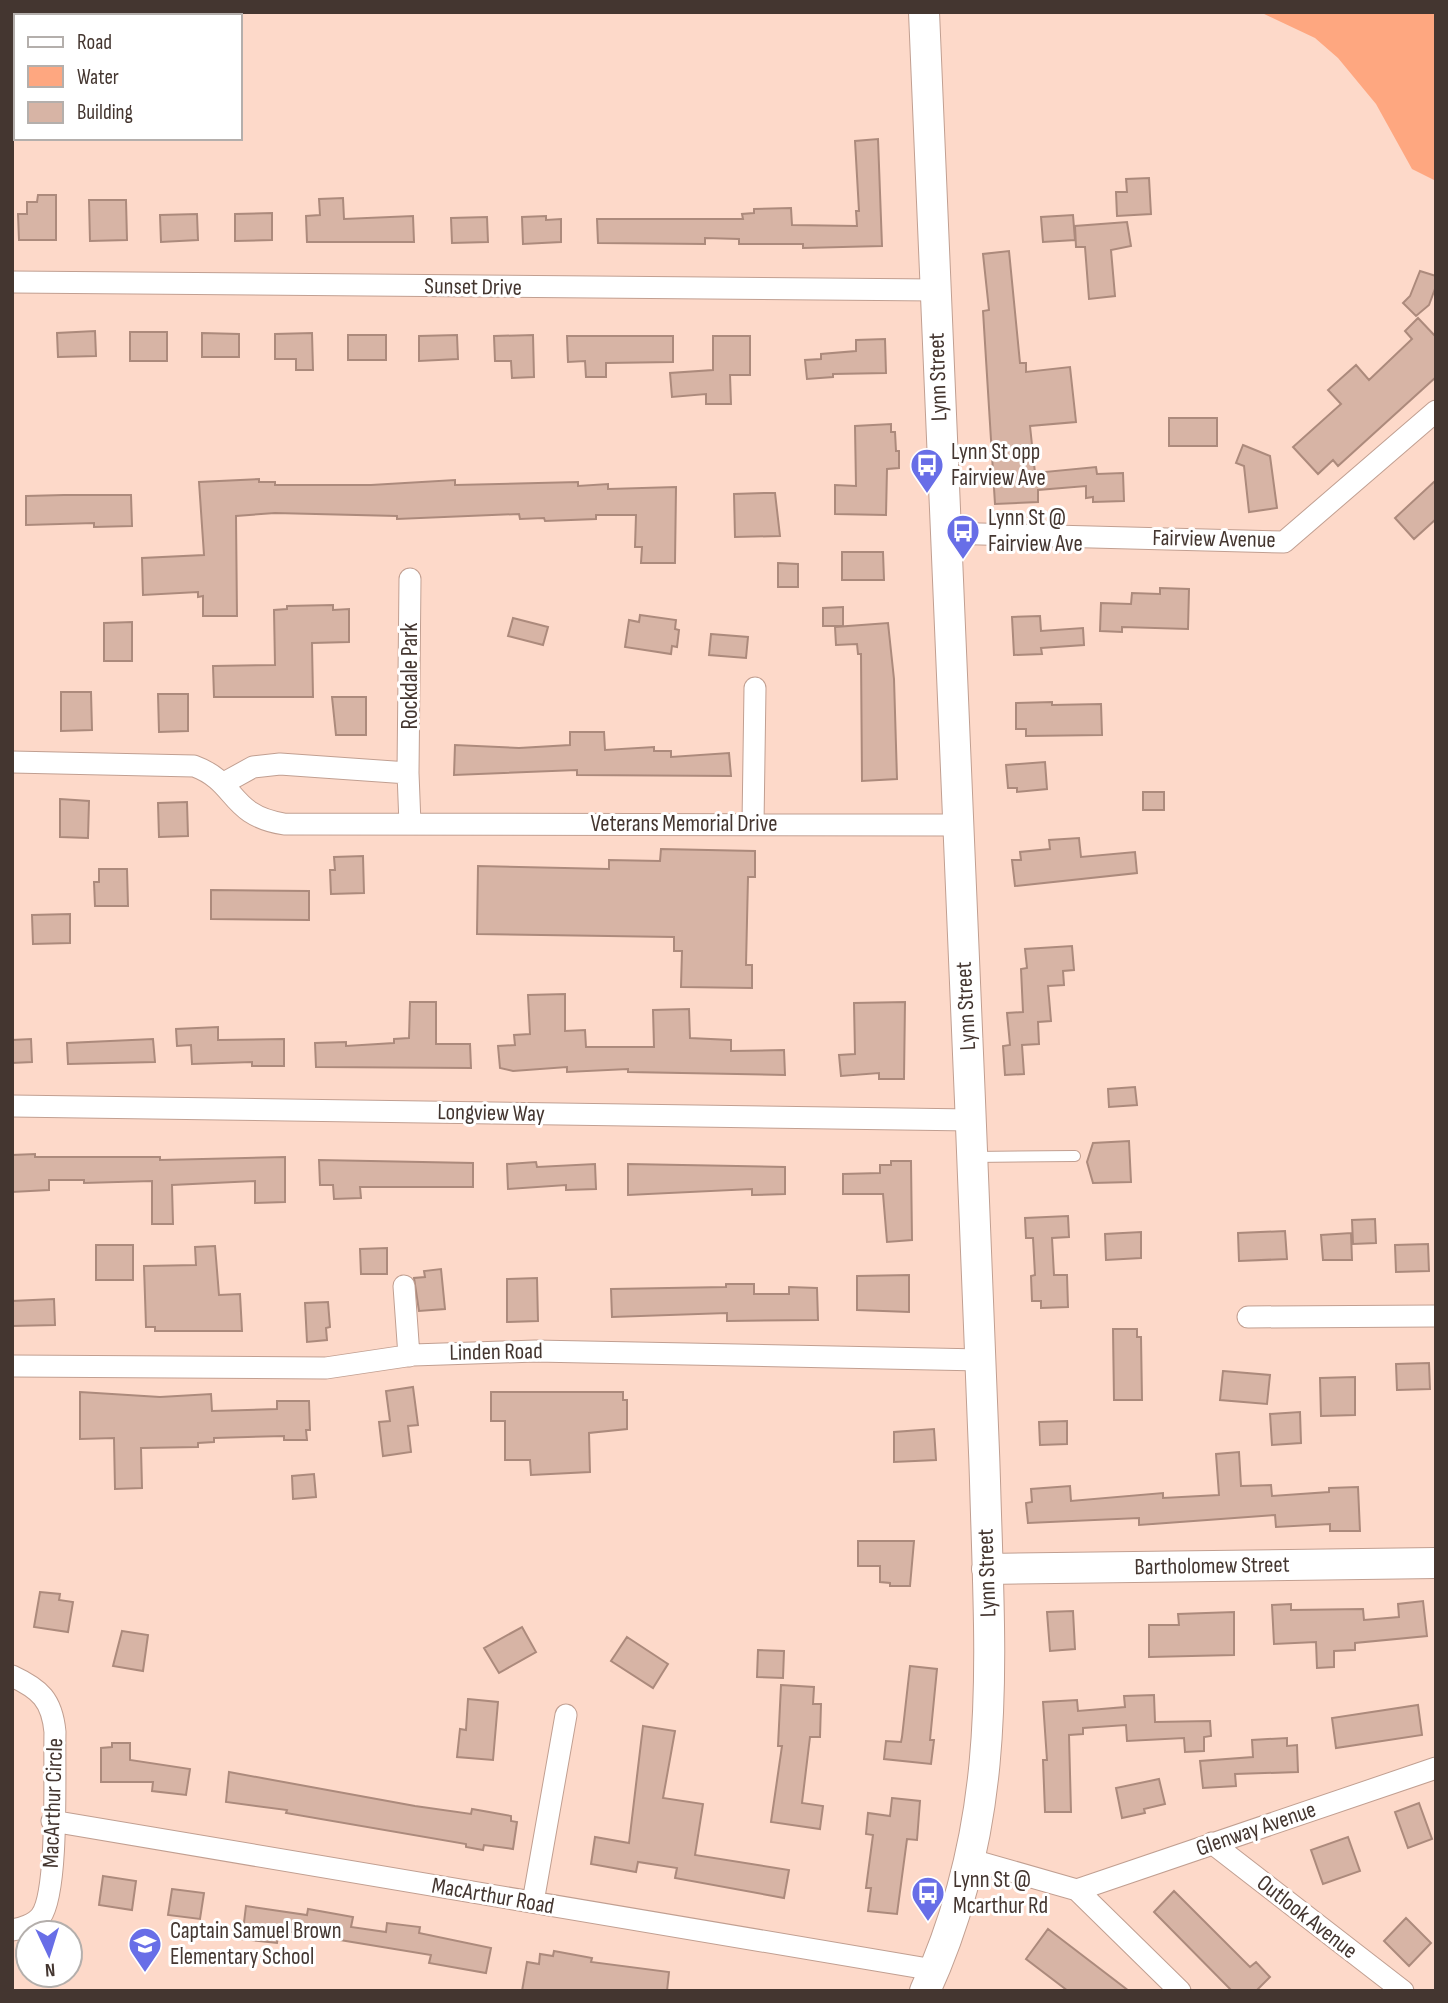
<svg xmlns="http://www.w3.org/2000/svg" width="1448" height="2003" font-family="'Sofia Sans Condensed',sans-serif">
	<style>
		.water { fill: #fea780 }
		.building { fill: #d7b4a5; stroke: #ac8a7c; stroke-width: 2 }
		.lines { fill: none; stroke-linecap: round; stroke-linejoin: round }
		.service-casing { stroke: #c19f91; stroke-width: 12 }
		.minor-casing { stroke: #c19f91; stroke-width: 23 }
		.secondary-casing { stroke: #c19f91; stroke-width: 32 }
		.service { stroke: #fff; stroke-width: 10 }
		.minor { stroke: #fff; stroke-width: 21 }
		.secondary { stroke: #fff; stroke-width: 30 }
		.labels { text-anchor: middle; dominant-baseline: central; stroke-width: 6; stroke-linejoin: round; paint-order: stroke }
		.street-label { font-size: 23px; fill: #443630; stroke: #fff }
		.poi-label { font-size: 23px; fill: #443630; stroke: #fff; text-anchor: start }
	</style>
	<rect width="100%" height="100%" fill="#fdd9c9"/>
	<!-- water -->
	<path class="water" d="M1260 12H1436V181L1412 169 1376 104 1338 58 1315 38Z"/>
	<!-- building -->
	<path class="building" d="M878 139 882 246 803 248V244H739V239L705 238V244L598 243 597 219H743L742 214 754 213V209L791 208 792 225 857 226 856 211H859L855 141Z
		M1149 178 1151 214 1117 216 1116 192H1127L1126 179Z
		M38 195H56V240H19L18 214H27V202H37Z
		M343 198 344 219 413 216 414 242H307L306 216 320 215 319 199Z
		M89 200H126L127 240 90 241Z
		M272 213V240L235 241V214Z
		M197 214 198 240 161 242 160 215Z
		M1073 215 1075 240 1043 242 1041 217Z
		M546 216V220L561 219V242L523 244 522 217Z
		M487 217 488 242 452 243 451 218Z
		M1127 222 1131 246 1111 250 1115 296 1089 299 1085 247H1076L1075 226Z
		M1009 251 1020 363H1026V372L1070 367 1076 422 1030 426 1035 473 1096 467 1097 474 1123 473 1124 501 1093 502V497L1086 498V486L1038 490V502L995 504 983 311 989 310 983 254Z
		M1420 271 1436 276V286L1429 305 1416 316 1403 303 1410 296Z
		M1418 318 1436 337V377L1338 466 1333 460 1318 474 1293 447 1341 404 1328 390 1356 365 1369 380 1412 339 1405 331Z
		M95 331 96 356 58 357 57 333Z
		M130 332H167V361H130Z
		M202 333 239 334V357H202Z
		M312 333 313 370H296V359H275V334Z
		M348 335H386V360H348Z
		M457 335 458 359 419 361V336Z
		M533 335 534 377 512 378 511 361H495L494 336Z
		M567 336H673V362L606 363V377H586L585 361 568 362Z
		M713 336H750V375H730L731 404H706V394L672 397 670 373 713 370Z
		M885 339 886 373 833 374V377L807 379 805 360 821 359V354L856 351V340Z
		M1169 418H1217V446H1169Z
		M891 424V432H895L896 451H899V468L887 469 886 515 835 514V485L856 486 855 426Z
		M1243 445 1270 456 1277 508 1249 512 1244 466 1236 463Z
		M259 479V482H275V485H371L455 480V485L578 482V486L608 484V489L676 487 675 563H641L642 547H635L636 515H596V519L545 521 544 518 520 519 519 514 397 519V516L275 513 236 516 237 616H203V596L198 597V592L143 595 142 558 204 555 199 482Z
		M1436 480V519L1414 539 1395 518Z
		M765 493H775L780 536 735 537 734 494Z
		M64 495H131L132 526 94 527V523L26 525V496Z
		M842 552H883L884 580H842Z
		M778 563 798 564V587H778Z
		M1160 588 1189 589 1188 629 1122 627V632L1100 631 1101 603 1131 604 1132 593 1160 594Z
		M333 605V610L349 609V642L312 643 313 697H214L213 666 275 665 274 610 287 609V606Z
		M843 607V626H823V608Z
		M640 615 676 620 675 629 679 630 677 647 672 646 671 654 625 647 629 620 639 622Z
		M1040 616 1041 631 1083 628 1084 645 1041 648 1042 654 1014 655 1012 617Z
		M513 618 548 627 543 645 508 636Z
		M132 622V661H104V623Z
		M888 623 894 679 897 779 862 781 861 654H858L857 644 836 645 835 627Z
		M711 634 748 637 746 658 709 655Z
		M61 692H91L92 730 61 731Z
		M158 694H188V731L159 732Z
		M332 697H366V735H336Z
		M1052 702V705L1101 704 1102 735 1026 736V729H1016V703Z
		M570 732H604L605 750 654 747V751H671V757L729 753 731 776 577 775V770L454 775 455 745 519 748 570 745Z
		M1045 762 1047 789 1017 792V788H1008L1006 765Z
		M1143 792H1164V810H1143Z
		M60 799 89 801 88 838 60 837Z
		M187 802 188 836 159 837 158 803Z
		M1079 838 1081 857 1135 852 1137 873 1015 886 1012 860H1021L1020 852 1050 849 1049 840Z
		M661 849 755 851V877H748L746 965H752V988L681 987 682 951H674V937L477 934 478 866 609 869V860L660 861Z
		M363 856 364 893 331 894 330 870H335L334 857Z
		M99 869H127L128 906H95L94 882H99Z
		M211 890 309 891V920L211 919Z
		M70 914V943L33 944 32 915Z
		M1072 946 1074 970 1063 971 1064 985 1048 986 1051 1021 1038 1022 1039 1044 1022 1045 1024 1074 1005 1075 1003 1046 1010 1045 1007 1013 1023 1012 1021 969 1027 968 1025 949Z
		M565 994V1031L585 1030 586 1047H654L653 1010 689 1009 690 1038 731 1040V1051L784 1050 785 1075 628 1072V1069L567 1072V1067L513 1071 500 1068 498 1046 515 1045 514 1035 530 1034 528 995Z
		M410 1002H436V1044H470L471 1068 316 1067 315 1043 346 1042V1046L394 1043V1039L409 1038Z
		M905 1002 904 1079H879V1073L841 1076 839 1055 855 1054 854 1003Z
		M218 1027V1040L284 1039V1066H252V1062L192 1064 191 1045 177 1046 176 1029Z
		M31 1039 32 1062 12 1063V1040Z
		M153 1039 155 1062 68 1064 67 1043Z
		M1135 1087 1137 1105 1109 1107 1108 1089Z
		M1129 1141 1131 1182 1093 1183 1087 1162 1093 1143Z
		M35 1154V1157H160V1160L285 1157V1202L255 1203V1181L172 1185 173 1224H152V1181L84 1183V1180H49V1190L12 1192V1155Z
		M319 1160 473 1163V1187H360L361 1198 334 1199 333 1185H320Z
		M891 1161H911L912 1240 887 1242 883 1194H843V1174L880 1173V1165H891Z
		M536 1162 537 1167 595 1164 596 1189 566 1190V1185L508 1189 507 1164Z
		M628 1164 785 1167V1194L752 1195V1189L628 1195Z
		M1068 1216 1069 1237 1052 1238 1054 1275H1067L1068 1307 1041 1308V1301H1032L1031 1276 1035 1275 1033 1238H1026L1025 1218Z
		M1375 1219 1376 1243 1353 1244 1352 1220Z
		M1285 1231 1287 1259 1239 1261 1238 1233Z
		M1141 1232V1258L1106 1260 1105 1234Z
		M1351 1233 1352 1260H1323L1321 1235Z
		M1428 1244 1429 1271 1396 1272 1395 1245Z
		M96 1245H133V1280H96Z
		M215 1246 219 1295 240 1294 242 1331H155V1327H146L144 1266 196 1265 195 1247Z
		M387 1248V1274H361L360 1249Z
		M441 1269 445 1309 419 1311 414 1278 425 1277 424 1271Z
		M909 1275V1312L857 1310V1276Z
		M537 1278 538 1321 507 1322V1279Z
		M726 1284H754V1294H789V1287L817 1288 818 1320 727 1321V1313L612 1317 611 1289 726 1287Z
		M54 1299 55 1325 12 1326V1301Z
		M328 1302 330 1327 326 1328 327 1340 307 1342 305 1303Z
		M1113 1329H1137V1337H1141L1142 1400H1114Z
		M1429 1363 1430 1389 1397 1390 1396 1364Z
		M1223 1371 1270 1375 1267 1404 1220 1400Z
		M1355 1377V1415L1321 1416 1320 1378Z
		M413 1387 418 1425 408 1426 411 1452 383 1456 379 1422 390 1421 386 1391Z
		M80 1392 160 1397 211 1394 212 1411 277 1409V1401H309L310 1430H306L307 1440H284V1436L214 1438V1442L198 1443V1447L141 1448 142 1488 115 1489 114 1438 80 1439Z
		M491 1392H623V1400H627V1429L589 1433 590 1472 531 1475 530 1460H505V1421H491Z
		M1300 1412 1301 1443 1272 1445 1270 1414Z
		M1067 1421V1444L1040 1445 1039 1422Z
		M934 1429 936 1460 894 1462V1432Z
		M1239 1452 1241 1486 1271 1485 1272 1496 1329 1492V1488L1358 1487 1360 1531H1330V1524L1276 1527 1275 1515 1139 1525V1518L1028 1523 1026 1503 1032 1502 1031 1489 1070 1486 1071 1501 1163 1493V1498L1219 1495 1216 1454Z
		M314 1474 316 1497 293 1499 292 1476Z
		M858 1541H914L910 1586H890V1583L880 1582V1566H858Z
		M40 1592 60 1594 59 1600 73 1602 68 1632 34 1627Z
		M1423 1601 1427 1636 1355 1643V1650L1334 1651V1667L1317 1668 1316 1642 1274 1644 1272 1605 1291 1604V1610L1363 1609 1364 1620 1399 1617 1398 1604Z
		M1073 1611 1075 1649 1050 1651 1047 1612Z
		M1234 1612V1655L1149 1657V1625H1179L1178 1614Z
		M522 1627 536 1652 499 1673 484 1648Z
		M122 1631 148 1635 143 1671 113 1666Z
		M627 1637 668 1664 653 1688 611 1661Z
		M758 1650 784 1651 783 1678 757 1677Z
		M910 1666 937 1669 930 1740H934L931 1764 884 1759 886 1741 901 1742 902 1737Z
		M781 1685 814 1687 813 1704H821L820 1737H810L802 1803 823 1806 820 1829 771 1822 782 1746H778Z
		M1154 1695 1155 1722 1210 1721 1211 1736 1204 1737V1751L1185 1752 1184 1738 1127 1741 1126 1725 1083 1728V1734L1069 1735 1071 1812H1045L1043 1760H1047L1043 1702 1077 1700 1078 1711 1125 1707 1124 1696Z
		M468 1699 498 1702 493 1760 457 1757 460 1729 466 1730Z
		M1418 1705 1422 1735 1336 1748 1332 1718Z
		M643 1726 675 1731 663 1798 703 1804 695 1855 789 1870 784 1898 675 1878 677 1868 638 1862 636 1872 591 1864 595 1837 629 1843Z
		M1287 1738V1746L1297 1745 1298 1772 1235 1774 1236 1786 1203 1788 1200 1761 1253 1757 1252 1740Z
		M112 1743H130V1760L190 1769 186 1795 152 1791 153 1782H101V1748L112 1747Z
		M229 1772 415 1806 471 1814 472 1809 511 1816V1821L517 1822 513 1849 484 1845 483 1850 466 1847V1844L286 1813 287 1810 226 1802Z
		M1159 1779 1165 1804 1144 1809 1145 1813 1122 1818 1116 1788Z
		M892 1798 920 1801 917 1840 907 1839 897 1914 868 1911 871 1888H866L873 1835 866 1834 868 1813 890 1816Z
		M1419 1803 1432 1839 1408 1848 1395 1812Z
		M1348 1837 1360 1871 1323 1884 1311 1850Z
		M103 1876 136 1881 132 1910 99 1905Z
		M172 1889 204 1893 200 1919 168 1915Z
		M1174 1891 1250 1967 1256 1962 1270 1977 1256 1991H1232L1154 1912Z
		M246 1906 307 1915 308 1909 353 1917 351 1927 386 1932 387 1923 420 1927 419 1933 491 1948 486 1973 429 1963 431 1955 279 1930 277 1943 242 1939Z
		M1406 1918 1431 1943 1409 1966 1384 1941Z
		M1048 1929 1129 1991H1068L1026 1959Z
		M554 1951 592 1958 591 1962 669 1972 667 1991H522L527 1962 539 1964 540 1954 553 1956Z"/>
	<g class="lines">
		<defs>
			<path id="service" d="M973 1157 1075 1156"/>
			<path id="minor" d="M12 282 935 290
				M943 533 1284 542 1436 411
				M12 762 194 766C238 782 228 815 284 824L958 825
				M408 773 410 579
				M224 783 253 767 280 764 408 773 410 824
				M753 824 755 688
				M12 1106 971 1120
				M404 1286 409 1356
				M1248 1317 1436 1316
				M12 1366 326 1368 413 1355 535 1351 981 1360
				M12 1676C40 1689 52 1700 55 1732 54 1768 59 1891 41 1916 35 1924 21 1929 12 1930
				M52 1821 934 1970
				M1212 1843 1403 1991
				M972 1860 1077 1890 1180 1991
				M1077 1890 1436 1768
				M533 1902 566 1715"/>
			<path id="secondary" d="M924 12C938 375 954 738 970 1101 975 1227 981 1354 985 1481 990 1663 1004 1819 925 1991
				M987 1569 1436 1563"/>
		</defs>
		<!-- service casing -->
		<use href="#service" class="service-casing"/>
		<!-- minor casing -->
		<use href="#minor" class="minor-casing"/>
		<!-- secondary casing -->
		<use href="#secondary" class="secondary-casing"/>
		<!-- service -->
		<use href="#service" class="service"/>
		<!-- minor -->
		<use href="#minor" class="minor"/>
		<!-- secondary -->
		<use href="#secondary" class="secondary"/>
	</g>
	<!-- icons -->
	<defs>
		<symbol id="bus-pin" viewBox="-11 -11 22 30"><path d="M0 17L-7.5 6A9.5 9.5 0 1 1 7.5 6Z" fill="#686ee7" stroke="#fff"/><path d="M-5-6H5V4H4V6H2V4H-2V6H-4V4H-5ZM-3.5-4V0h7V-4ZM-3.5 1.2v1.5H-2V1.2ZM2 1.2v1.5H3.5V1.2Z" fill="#fff"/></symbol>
		<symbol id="school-pin" viewBox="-11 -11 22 30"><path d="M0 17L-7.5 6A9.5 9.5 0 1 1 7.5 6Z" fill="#686ee7" stroke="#fff"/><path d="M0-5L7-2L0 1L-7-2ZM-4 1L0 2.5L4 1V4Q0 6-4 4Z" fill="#fff"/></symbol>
	</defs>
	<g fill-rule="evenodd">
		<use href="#bus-pin" x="908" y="446" width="38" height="52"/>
		<use href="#bus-pin" x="944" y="512" width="38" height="52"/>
		<use href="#bus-pin" x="909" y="1874" width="38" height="52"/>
		<use href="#school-pin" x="126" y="1925" width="38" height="52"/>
	</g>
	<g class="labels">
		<!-- street labels -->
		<g class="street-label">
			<text transform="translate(473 287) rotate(1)">Sunset Drive</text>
			<text transform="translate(938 377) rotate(-92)">Lynn Street</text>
			<text transform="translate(1214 539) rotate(1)">Fairview Avenue</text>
			<text transform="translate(410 676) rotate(-90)">Rockdale Park</text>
			<text x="684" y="824">Veterans Memorial Drive</text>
			<text transform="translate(966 1006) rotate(-93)">Lynn Street</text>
			<text transform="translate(491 1113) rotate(1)">Longview Way</text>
			<text transform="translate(496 1352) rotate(-1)">Linden Road</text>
			<text transform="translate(1212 1566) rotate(-1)">Bartholomew Street</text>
			<text transform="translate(987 1573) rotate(-92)">Lynn Street</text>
			<text transform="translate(53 1803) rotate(-88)">MacArthur Circle</text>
			<text transform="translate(1256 1829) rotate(-19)">Glenway Avenue</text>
			<text transform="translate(493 1896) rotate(10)">MacArthur Road</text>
			<text transform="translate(1307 1917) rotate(38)">Outlook Avenue</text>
		</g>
		<!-- poi labels -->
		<g class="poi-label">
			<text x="951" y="452">Lynn St opp<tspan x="951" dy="26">Fairview Ave</tspan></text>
			<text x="988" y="518">Lynn St @<tspan x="988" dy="26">Fairview Ave</tspan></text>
			<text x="953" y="1880">Lynn St @<tspan x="953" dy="26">Mcarthur Rd</tspan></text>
			<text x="170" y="1931">Captain Samuel Brown<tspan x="170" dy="26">Elementary School</tspan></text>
		</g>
	</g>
	<!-- border -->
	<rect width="1448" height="2003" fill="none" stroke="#443630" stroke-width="28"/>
	<!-- legend -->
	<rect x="14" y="14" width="228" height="126" fill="#ffffff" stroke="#b4afac" stroke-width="2"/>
	<rect x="28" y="37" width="35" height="10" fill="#ffffff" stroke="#b4afac" stroke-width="2"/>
	<text x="77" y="49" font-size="21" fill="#443630">Road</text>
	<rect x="28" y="66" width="35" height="21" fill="#fea780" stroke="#b4afac" stroke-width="2"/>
	<text x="77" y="84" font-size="21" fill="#443630">Water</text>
	<rect x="28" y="102" width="35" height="21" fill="#d7b4a5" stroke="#b4afac" stroke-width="2"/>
	<text x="77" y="119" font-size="21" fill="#443630">Building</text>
	<!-- north arrow -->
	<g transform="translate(49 1954) rotate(176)"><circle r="33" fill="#ffffff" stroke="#b4afac" stroke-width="2"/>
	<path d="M0-5L12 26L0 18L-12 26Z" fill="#686ee7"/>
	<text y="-10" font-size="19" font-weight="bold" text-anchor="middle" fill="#443630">N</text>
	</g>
</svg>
